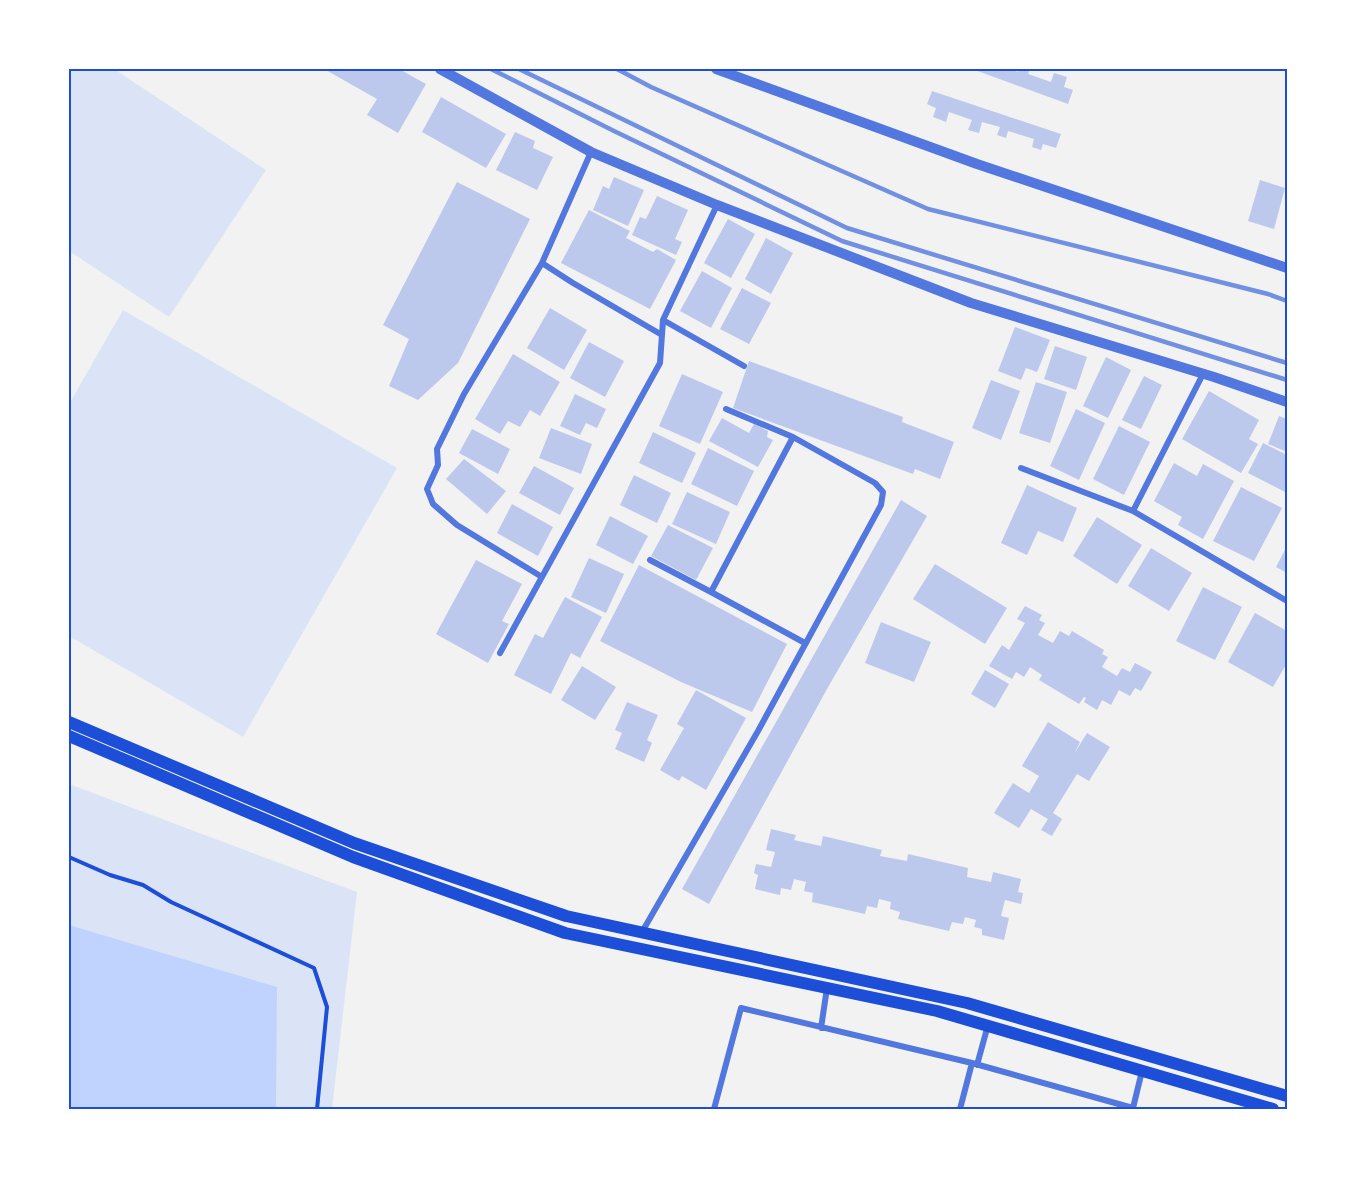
<svg xmlns="http://www.w3.org/2000/svg" width="1356" height="1178" font-family="'Archivo Narrow',sans-serif">
	<style>
		.green { fill: #dbe4f7 }
		.water { fill: #bfd3fe }
		.building { fill: #bdc9ec }
		.lines { fill: none; stroke-linecap: round; stroke-linejoin: round }
		.path { stroke: #1d4ed8; stroke-width: 4 }
		.minor { stroke: #5277de; stroke-width: 6 }
		.tertiary { stroke: #5277de; stroke-width: 10 }
		.secondary { stroke: #1d4ed8; stroke-width: 12 }
		.rail { stroke: #7290e2; stroke-width: 4.5 }
		.neatline { fill: none; stroke: #1d4ed8; stroke-width: 2 }
	</style>
	<rect width="100%" height="100%" fill="#f2f2f2"/>
	<!-- green -->
	<path class="green" d="M69 69H114L266 170 169 317 69 251Z
		M123 310 397 468 243 737 69 636V404Z
		M69 784 357 892 332 1109H69Z"/>
	<!-- water -->
	<path class="water" d="M69 925 277 987 276 1109H69Z"/>
	<!-- building -->
	<path class="building" d="M324 69H399L426 84 398 133 367 115 377 99Z
		M972 69H1010L1018 72V69H1030L1028 74 1051 82 1054 73 1067 77 1064 87 1073 90 1068 104Z
		M932 91 1061 134 1056 148 1043 144 1041 150 1032 147 1034 139 1008 131 1006 138 997 135 1000 127 982 122 979 133 968 130 972 120 949 112 946 122 933 117 936 108 927 104Z
		M441 97 506 134 486 168 422 132Z
		M515 132 535 141 533 148 553 157 537 190 496 170Z
		M614 177 644 190 628 226 593 210 603 186 609 189Z
		M1260 180 1285 188 1274 229 1248 221Z
		M457 182 530 219 458 363 418 400 389 386 409 339 383 325Z
		M657 196 688 210 675 239 682 242 676 255 632 235 640 217 646 219Z
		M589 210 630 231 626 238 653 252 657 249 676 260 650 309 561 263Z
		M728 219 755 234 731 278 704 263Z
		M766 238 793 253 771 294 745 279Z
		M702 271 732 288 711 328 680 311Z
		M742 288 771 303 749 344 720 329Z
		M550 308 587 330 564 370 527 348Z
		M1015 327 1050 340 1037 372 1026 368 1021 380 998 371Z
		M589 342 624 361 605 397 570 378Z
		M1055 346 1087 357 1076 390 1044 379Z
		M513 354 560 382 540 416 530 410 520 427 508 421 500 434 475 419Z
		M1106 357 1131 370 1108 418 1083 406Z
		M749 361 903 417 902 422 954 442 940 479 915 469 913 474 733 408Z
		M682 374 723 392 700 444 659 426Z
		M1144 376 1162 385 1141 429 1122 420Z
		M991 380 1020 391 1001 440 972 428Z
		M1036 382 1067 392 1050 443 1019 433Z
		M1209 391 1259 420 1249 439 1258 444 1241 473 1182 439Z
		M575 394 606 409 597 428 586 423 580 435 560 426Z
		M1076 409 1105 423 1079 480 1050 466Z
		M1279 416 1287 419V452L1268 444Z
		M722 418 749 433 754 424 768 431 767 437 773 440 758 467 709 441Z
		M1119 426 1150 442 1124 495 1093 479Z
		M551 428 592 444 581 474 539 458Z
		M472 429 510 449 498 474 459 453Z
		M653 432 696 453 682 483 639 463Z
		M1263 443 1287 455V493L1248 473Z
		M708 448 754 471 737 506 691 484Z
		M464 459 506 491 487 514 446 479Z
		M1174 463 1197 476 1203 464 1234 481 1203 539 1178 525 1182 517 1154 501Z
		M534 466 574 488 560 515 519 493Z
		M634 475 671 493 657 523 620 505Z
		M1027 485 1077 508 1063 542 1038 531 1027 555 1001 543Z
		M1241 487 1282 508 1254 561 1213 541Z
		M687 492 730 512 716 544 672 524Z
		M901 500 927 516 827 689 709 904 682 889Z
		M512 504 553 527 538 556 497 533Z
		M610 516 648 536 633 564 596 545Z
		M1097 517 1142 545 1117 584 1073 556Z
		M668 525 713 548 696 580 651 556Z
		M1287 546V573L1276 567Z
		M1151 548 1192 573 1169 611 1128 586Z
		M589 558 624 574 606 613 571 597Z
		M476 560 522 584 502 621 509 624 488 663 436 634Z
		M935 564 1007 608 985 644 913 599Z
		M639 565 787 644 752 712 681 682 600 641Z
		M1203 587 1242 607 1215 660 1176 641Z
		M565 597 602 617 580 658 571 653 551 694 514 675 535 634 543 638Z
		M1025 606 1042 615 1039 620 1045 623 1038 635 1053 643 1060 631 1069 636 1072 631 1104 650 1102 654 1108 657 1102 667 1117 676 1122 668 1130 672 1135 663 1152 672 1141 691 1135 688 1130 696 1119 690 1111 705 1102 700 1097 710 1084 702 1086 698 1084 697 1079 704 1039 680 1042 675 1030 667 1024 677 1016 672 1012 679 989 666 1002 645 1009 650 1025 623 1017 619Z
		M1255 613 1287 631V663L1273 687 1228 662Z
		M881 622 931 642 914 682 865 663Z
		M582 666 616 687 595 720 561 700Z
		M985 670 1009 684 995 708 971 694Z
		M696 690 746 718 706 790 682 776 679 781 660 770 684 728 677 724Z
		M627 702 658 715 647 740 652 743 644 762 615 749 622 733 615 730Z
		M1048 722 1080 742 1074 754 1087 733 1110 747 1089 781 1077 774 1053 813 1062 819 1052 836 1041 830 1048 819 1031 809 1019 828 994 813 1013 783 1029 793 1039 776 1022 766Z
		M771 829 796 835 794 840 821 846 823 836 882 850 880 856 907 861 908 854 968 868 967 877 991 882 993 872 1021 879 1018 892 1023 893 1021 904 1005 900 1001 916 1009 918 1004 940 982 935V929L974 927 976 920 965 917 963 924 952 922 949 931 898 919 900 912 890 909 891 902 879 899 877 908 867 906 865 914 812 902 813 893 804 891 806 882 794 879 791 890 781 888 780 895 755 889 758 875 754 873 756 864 771 867 775 852 766 850Z"/>
	<g class="lines">
		<!-- path -->
		<path class="path" d="M69 857 110 875 143 885 171 902 314 968 327 1007 317 1109"/>
		<!-- minor -->
		<path class="minor" d="M542 263 573 283 662 335
			M663 320 744 366
			M726 409 793 437
			M1021 468 1133 511 1287 601
			M1133 511 1203 374
			M650 560 711 592
			M542 577 457 525 433 504 427 489 438 465 437 449 464 394 542 263 591 152
			M500 653 660 363 663 320 717 205
			M642 932 758 731 881 505 883 492 875 483 793 437 711 592 805 643
			M821 1028 827 988
			M972 1063 1133 1108V1109
			M977 1065 988 1025
			M1133 1108 1142 1071
			M714 1109 741 1008 972 1063 960 1109"/>
		<!-- tertiary -->
		<path class="tertiary" d="M440 69 591 152 717 205 971 303 1214 377 1287 402
			M716 69 977 164 1287 268"/>
		<!-- secondary -->
		<path class="secondary" d="M69 722 354 843 566 916 967 1003 1287 1096
			M69 736 353 857 565 933 937 1011 1273 1109"/>
		<!-- rail -->
		<path class="rail" d="M491 69 614 131 842 241 1287 380
			M519 69 847 228 1287 363
			M617 69 651 87 928 209 1268 294 1287 301"/>
	</g>
	<!-- border -->
	<rect width="1356" height="1178" fill="none" stroke="#ffffff" stroke-width="141"/>
	<rect x="70" y="70" width="1216" height="1038" class="neatline"/>
</svg>
